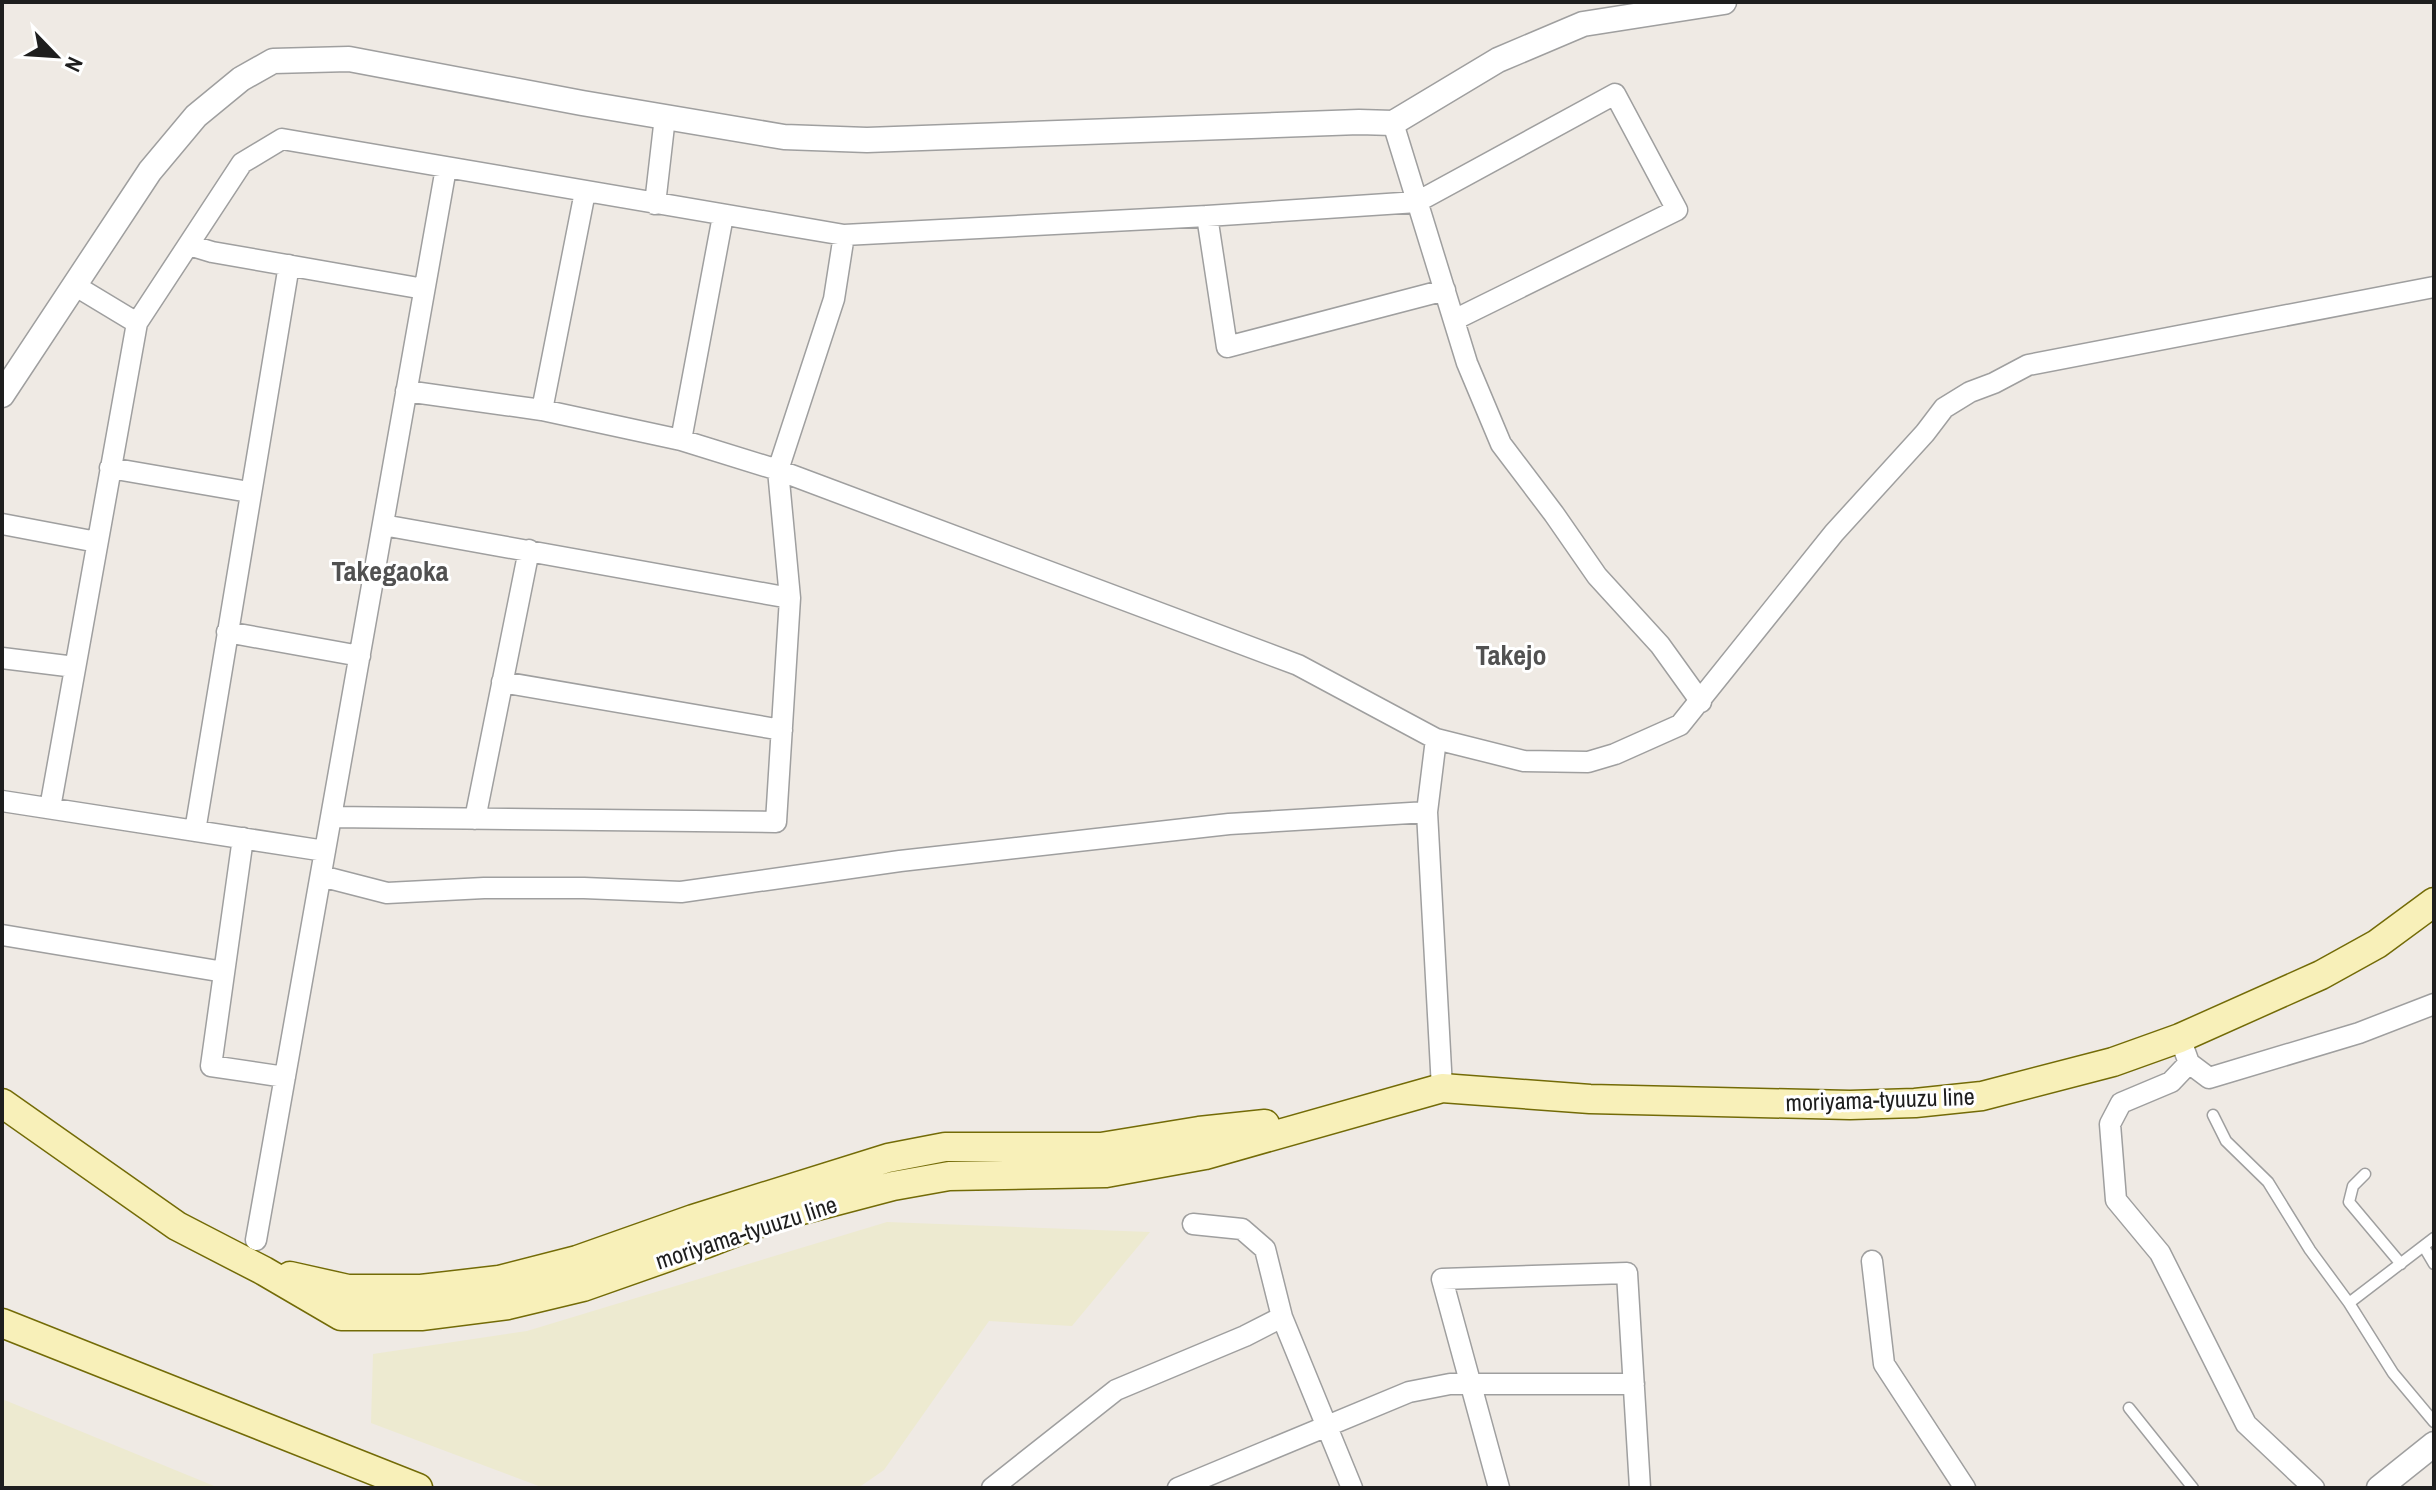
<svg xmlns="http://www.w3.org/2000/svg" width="2436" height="1490" font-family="'Archivo Narrow',sans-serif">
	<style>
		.farmland { fill: #edead0 }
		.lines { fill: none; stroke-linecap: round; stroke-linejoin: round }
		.service-casing { stroke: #9f9f9f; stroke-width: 13 }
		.minor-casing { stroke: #9f9f9f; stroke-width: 23 }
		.tertiary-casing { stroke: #9f9f9f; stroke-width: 27 }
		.secondary-casing { stroke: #736b07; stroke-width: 31 }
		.service { stroke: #fff; stroke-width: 10 }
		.minor { stroke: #fff; stroke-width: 20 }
		.tertiary { stroke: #fff; stroke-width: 24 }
		.secondary { stroke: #f8f0b9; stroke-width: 28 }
		.labels { text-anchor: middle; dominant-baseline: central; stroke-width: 6; stroke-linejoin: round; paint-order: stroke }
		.street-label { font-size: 24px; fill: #1e1e1e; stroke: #fff }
		.quarter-label { font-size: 28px; font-weight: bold; fill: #515151; stroke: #fff }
	</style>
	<rect width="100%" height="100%" fill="#efeae4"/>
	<!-- farmland -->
	<path class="farmland" d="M887 1222 1150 1232 1072 1326 989 1321 884 1470 858 1488H544L371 1423 373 1354 527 1331Z
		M2 1399 219 1488H2Z"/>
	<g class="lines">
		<defs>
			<path id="service" d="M2213 1115 2226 1141 2268 1182 2310 1250 2349 1303
				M2365 1174 2353 1186 2349 1202 2401 1264
				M2434 1238 2349 1303 2393 1373 2434 1422
				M2424 1247 2434 1264
				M2129 1408 2193 1488"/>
			<path id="minor" d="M1393 123 1467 363 1501 444 1554 514 1597 576 1660 645 1701 702
				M655 204 665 117
				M1207 216 1227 347 1445 290
				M189 245 212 252 424 289
				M74 285 137 323
				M406 391 542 410 681 440 778 470 1298 665 1436 739 1524 761 1588 762 1615 754 1680 725 1834 533 1925 433 1944 408 1970 392 1994 383 2028 365 2434 287
				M542 410 585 192
				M681 440 723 216
				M110 468 249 492
				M2 524 97 542
				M383 525 790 598
				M227 632 360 656
				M2 658 75 667
				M502 682 782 730
				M1436 739 1427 812 1442 1088
				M2 801 325 851
				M50 808 137 323 242 163 282 139 844 235 1207 216 1417 202 1615 94 1677 210 1454 320
				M331 817 776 822 790 598 778 470 834 299 844 235
				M475 819 529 550
				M195 831 289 265
				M243 838 211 1066 285 1077
				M321 876 387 893 484 888H584L681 892 900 861 1229 824 1427 812
				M2 935 224 972
				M2180 1038 2189 1063 2171 1082 2121 1103 2110 1124 2116 1200 2160 1253 2246 1424 2314 1488
				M2189 1063 2209 1078 2359 1033 2434 1004
				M1193 1224 1242 1229 1265 1249 1282 1317 1352 1488
				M256 1240 446 168
				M1872 1261 1884 1364 1965 1488
				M992 1488 1116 1390 1245 1336 1282 1317
				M1178 1488 1409 1392 1450 1384H1634
				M1499 1488 1442 1279 1627 1273 1640 1488"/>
			<path id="tertiary" d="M2 395 150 171 196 116 241 79 273 61 349 59 582 103 784 137 867 140 1359 122 1393 123 1498 60 1583 24 1724 2
				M2379 1488 2434 1444"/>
			<path id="secondary" d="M2 1103 177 1226 264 1271 341 1316H421L508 1305 583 1287 705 1244 775 1217 893 1186 949 1176 1106 1173 1205 1155 1442 1088 1590 1099 1850 1105 1915 1103 1982 1096 2113 1062 2180 1038 2321 975 2377 944 2434 902
				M290 1276 348 1289H421L499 1280 577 1260 693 1219 888 1158 945 1147H1101L1199 1131 1265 1124
				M2 1323 418 1488"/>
		</defs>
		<!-- service casing -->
		<use href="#service" class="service-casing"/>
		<!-- minor casing -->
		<use href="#minor" class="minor-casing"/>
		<!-- tertiary casing -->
		<use href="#tertiary" class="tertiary-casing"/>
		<!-- secondary casing -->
		<use href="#secondary" class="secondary-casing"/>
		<!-- service -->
		<use href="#service" class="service"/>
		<!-- minor -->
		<use href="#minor" class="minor"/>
		<!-- tertiary -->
		<use href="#tertiary" class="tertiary"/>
		<!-- secondary -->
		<use href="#secondary" class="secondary"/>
	</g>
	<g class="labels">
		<!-- street labels -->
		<g class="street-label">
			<text transform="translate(1880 1099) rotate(-2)">moriyama-tyuuzu line</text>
			<text transform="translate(746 1232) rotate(-18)">moriyama-tyuuzu line</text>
		</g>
		<!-- quarter labels -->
		<g class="quarter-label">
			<text x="390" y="571">Takegaoka</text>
			<text x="1511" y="655">Takejo</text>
		</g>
	</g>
	<!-- border -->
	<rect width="2436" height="1490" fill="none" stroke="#1e1e1e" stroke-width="8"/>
	<!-- north arrow -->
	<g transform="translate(56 56) rotate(115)" stroke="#ffffff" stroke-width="6" paint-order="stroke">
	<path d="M0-6L14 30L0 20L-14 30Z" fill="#1e1e1e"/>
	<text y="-12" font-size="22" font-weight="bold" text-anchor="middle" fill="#1e1e1e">N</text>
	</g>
</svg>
